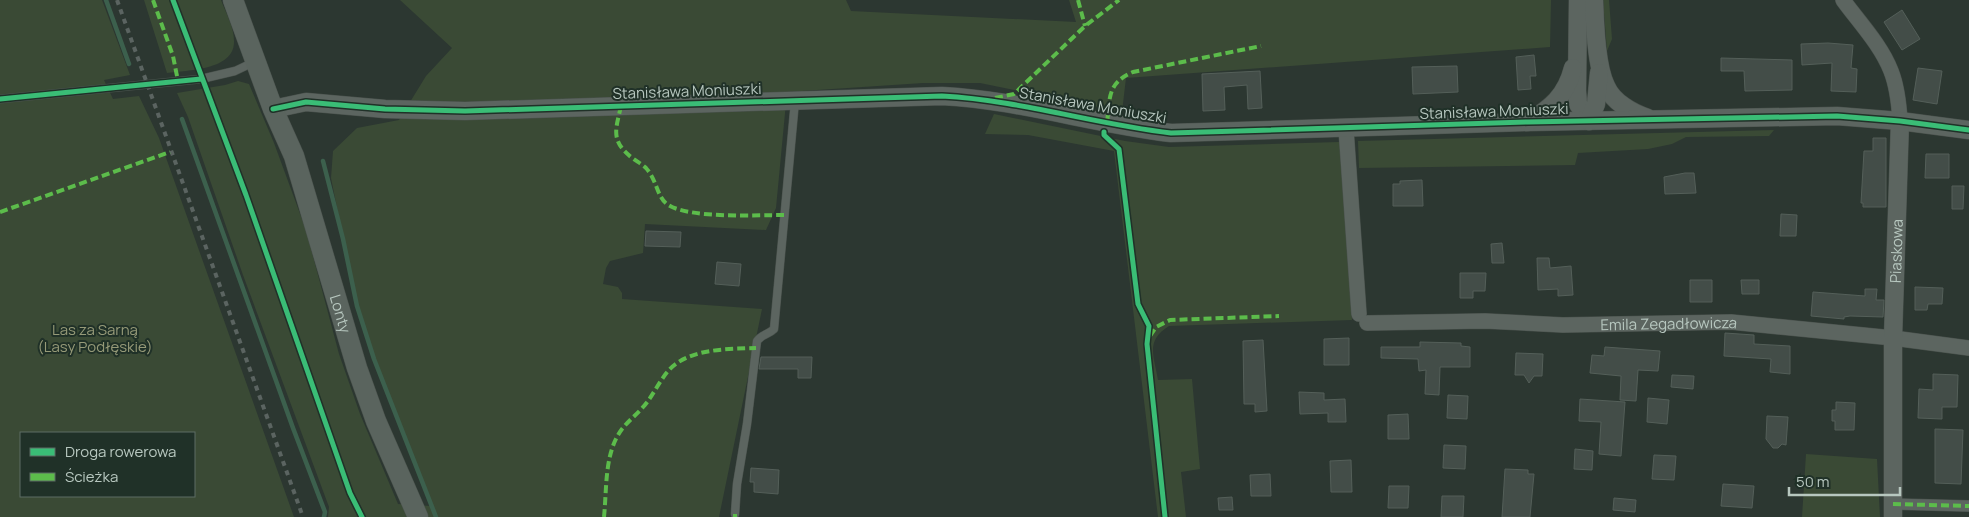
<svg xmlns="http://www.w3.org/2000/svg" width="1969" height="517" font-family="Manrope,sans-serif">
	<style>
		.green { fill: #3a4a35; fill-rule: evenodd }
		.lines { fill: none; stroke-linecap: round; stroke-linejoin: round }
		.stream { stroke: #3c604d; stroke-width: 4.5 }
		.building { fill: #434d48; stroke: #545f59 }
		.service-casing { stroke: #4a524d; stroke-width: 9 }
		.pedestrian-casing { stroke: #4a524d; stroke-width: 12 }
		.minor-casing { stroke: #4a524d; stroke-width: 16 }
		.tertiary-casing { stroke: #4a524d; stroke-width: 19 }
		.secondary-casing { stroke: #4a524d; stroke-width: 21 }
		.service { stroke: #5c6560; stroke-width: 8 }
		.pedestrian { stroke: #5c6560; stroke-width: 11 }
		.minor { stroke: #5c6560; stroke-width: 15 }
		.tertiary { stroke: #5c6560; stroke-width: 18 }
		.secondary { stroke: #5a645e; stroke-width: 20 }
		.rail { stroke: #5b6461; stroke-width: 4; stroke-dasharray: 5 5; stroke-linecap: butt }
		.quiet { stroke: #5cbc4b; stroke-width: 4; stroke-dasharray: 8 4; stroke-linecap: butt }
		.cycleway-casing { stroke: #203128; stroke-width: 8 }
		.cycleway { stroke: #3abd76; stroke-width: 5 }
		.labels { text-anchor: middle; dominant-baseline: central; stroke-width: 4; stroke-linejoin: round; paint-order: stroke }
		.street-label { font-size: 15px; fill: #b7c7bf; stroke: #203128 }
		.park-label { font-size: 15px; fill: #969a78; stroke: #203128 }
	</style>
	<rect width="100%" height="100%" fill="#2c3731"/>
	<!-- green -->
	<path class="green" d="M0 0H102L130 75 104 80 113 99 139 96 159 138 294 517H0ZM21 433H194V496H21Z
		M144 0H221C226 13 234 27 234 41 235 70 188 70 167 73Z
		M400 0H846L851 11 1076 22 1069 0H1551L1550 47 1126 78 1122 112 980 83H923L787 92 776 208 766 230 645 224 643 253 610 261 606 268 603 284 618 287 622 293V299L762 309 719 517H328L329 507 243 275 188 117 177 93 225 85 238 81 249 84 274 143 306 230 339 354 360 414 398 504 431 506 374 359 357 306 331 178 333 151 357 128 399 120 426 76 452 48Z
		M1603 0H1609L1612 39 1607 51Z
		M994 114 1125 141 1169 147 1339 142 1343 145 1352 320 1169 326C1145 341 1154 355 1158 380L1192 379 1200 469 1181 472 1186 517H1158L1114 151 1028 135 985 134Z
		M1774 130 1769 136 1686 137 1672 144 1648 149 1578 153 1575 165 1359 168 1358 141Z
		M1806 454 1877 459 1880 517H1802Z"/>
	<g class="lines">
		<!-- stream -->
		<path class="stream" d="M106 0 129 64
			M182 119 293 428 325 512 324 517
			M323 161 343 239 357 306 374 359 436 517"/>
	</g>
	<!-- building -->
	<path class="building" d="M1902 10 1920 39 1902 50 1884 22Z
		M1828 43 1853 45 1851 68 1857 69 1856 92 1831 91 1832 63 1802 65 1801 44Z
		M1534 55 1536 76H1530L1531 89 1518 90 1516 57Z
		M1721 58 1792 60V90L1745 91 1744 71H1721Z
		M1457 66 1458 92 1413 94 1412 67Z
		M1918 68 1942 71 1937 104 1913 100Z
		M1260 71 1262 108 1248 109 1247 85 1224 87 1225 110 1203 111 1202 74Z
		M1873 138H1886V207H1863V203H1861L1864 151H1873Z
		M1926 154H1949V178H1925Z
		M1685 173H1694L1696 193 1665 194 1664 177Z
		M1422 180 1423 206H1393V184H1400V181Z
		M1952 186H1964L1963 209H1952Z
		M1781 214 1797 215 1796 236H1780Z
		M646 231 681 232 680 247 645 246Z
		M1502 243 1504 263H1492L1491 244Z
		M1537 258H1549L1550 268 1571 266 1573 295 1558 296V289L1538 290Z
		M717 262 741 264 739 286 715 284Z
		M1460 273H1486L1485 291H1473V298H1460Z
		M1690 280H1712V302H1690Z
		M1741 280H1759V294H1742Z
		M1915 287 1943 288 1942 304H1928L1927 310H1915Z
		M1865 289H1877L1876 300H1884L1883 317 1850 316 1844 317V319L1811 316 1813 292 1865 296Z
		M1725 333 1754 335V344L1790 346V374L1770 372 1771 359 1724 356Z
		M1349 338V365H1324V339Z
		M1263 340 1267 411 1255 412V404H1244L1243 341Z
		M1420 342 1461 343V346L1470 347V367H1440L1439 395 1425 394 1426 370 1419 371 1418 359 1381 358V347H1420Z
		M1605 347 1660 351 1658 371 1638 370 1636 401 1620 400 1621 376 1590 373 1592 355 1604 356Z
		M1516 353 1543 354 1542 376H1534L1529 383 1524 375H1515Z
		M761 357H812L811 378H798V369H759Z
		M1933 374 1958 375 1957 407H1942V419L1918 418 1919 389 1933 390Z
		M1672 375 1694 376 1693 389 1671 387Z
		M1299 392 1324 393V400L1345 399 1346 422H1328V413L1300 414Z
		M1448 395 1468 396 1467 419 1447 418Z
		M1648 398 1669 400 1667 424 1647 422Z
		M1580 399 1625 402 1621 456 1599 454 1601 422 1579 421Z
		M1836 402 1855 403 1854 430H1835V421H1832V410H1836Z
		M1408 414 1409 439H1388V415Z
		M1767 416 1788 417 1786 445 1782 444 1778 448H1773L1766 439Z
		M1935 429 1963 430 1961 484 1935 483Z
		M1444 445 1466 446 1465 469 1443 468Z
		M1575 449 1593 451 1592 470 1574 469Z
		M1654 455 1676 456 1674 480 1652 479Z
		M1351 460 1352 492H1331L1330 461Z
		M751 468 779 470 778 494 754 492V482H750Z
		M1505 469 1528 470V474H1534L1530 517H1502Z
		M1270 474 1271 496H1251L1250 475Z
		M1723 484 1754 486 1752 508 1721 506Z
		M1389 486H1409L1408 508H1388Z
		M1442 496H1464L1463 517H1441Z
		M1232 497 1233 510H1219L1218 498Z
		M1614 498 1636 500 1635 512 1613 510Z"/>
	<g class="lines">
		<defs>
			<path id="service" d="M0 99 201 79 235 71 254 62
				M735 514 737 484 747 424 757 341C762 334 768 335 774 329L795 101"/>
			<path id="pedestrian" d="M1893 504 1969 506"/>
			<g id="minor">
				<path d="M1843 0C1859 22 1881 45 1891 71 1897 86 1899 104 1900 121"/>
				<path d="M1346 129 1359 314"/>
				<path id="s1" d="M1367 323 1485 321 1563 325 1731 322 1893 338 1969 348"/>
			</g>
			<g id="tertiary">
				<path d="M1578 0 1577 91 1578 104 1589 121"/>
				<path d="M1594 0C1595 23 1596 66 1606 86 1613 102 1632 113 1648 118"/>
				<path d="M273 109 306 102 385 109 465 111 942 96C1019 100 1094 124 1171 133L1528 122 1837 116 1900 121 1969 130"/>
				<path d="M1589 121 1596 104 1599 73"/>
				<path d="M1528 122C1551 108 1566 96 1573 68"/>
				<path id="s2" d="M1893 517V338L1900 121"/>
			</g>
			<g id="secondary">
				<path id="s3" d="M233 0 273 109 294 156 357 368 376 421 418 517"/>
			</g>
		</defs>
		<!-- service casing -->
		<use href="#service" class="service-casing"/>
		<!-- pedestrian casing -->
		<use href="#pedestrian" class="pedestrian-casing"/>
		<!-- minor casing -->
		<use href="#minor" class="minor-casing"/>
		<!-- tertiary casing -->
		<use href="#tertiary" class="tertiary-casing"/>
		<!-- secondary casing -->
		<use href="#secondary" class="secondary-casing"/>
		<!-- service -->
		<use href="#service" class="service"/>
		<!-- pedestrian -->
		<use href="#pedestrian" class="pedestrian"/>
		<!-- minor -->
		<use href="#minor" class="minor"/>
		<!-- tertiary -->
		<use href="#tertiary" class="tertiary"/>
		<!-- secondary -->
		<use href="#secondary" class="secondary"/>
		<!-- rail -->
		<path class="rail" d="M117 0 303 517"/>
		<!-- quiet -->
		<path class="quiet" d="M153 0 173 56 178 81
			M1078 0 1085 26
			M995 98 1014 94 1085 26 1119 0
			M621 106C616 129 610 140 631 157 636 161 642 164 646 168 657 180 657 197 667 204 687 219 758 215 784 215
			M1107 123C1110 98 1107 83 1133 72L1261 46
			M0 212 170 152
			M1150 336 1156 327 1170 320 1279 316
			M1893 504 1969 506
			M604 517C607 488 604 453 622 429 630 419 641 411 648 401 655 391 661 379 669 370 689 348 729 349 756 348
			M735 517V514"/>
		<defs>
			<path id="cycleway" d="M173 0 246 195 350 493 362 517
				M0 99 201 79
				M273 109 306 102 385 109 465 111 942 96C1019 100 1094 124 1171 133L1528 122 1837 116 1900 121 1969 130
				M1104 132V135L1119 149 1138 304 1149 326 1147 344 1165 517"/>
		</defs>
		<!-- cycleway casing -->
		<use href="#cycleway" class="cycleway-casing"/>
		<!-- cycleway -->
		<use href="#cycleway" class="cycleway"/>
	</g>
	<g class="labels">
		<!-- street labels -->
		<g class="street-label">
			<text transform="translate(687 91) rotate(-2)">Stanisława Moniuszki</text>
			<text transform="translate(1093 105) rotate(10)">Stanisława Moniuszki</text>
			<text transform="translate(1494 111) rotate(-2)">Stanisława Moniuszki</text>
			<text stroke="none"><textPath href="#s2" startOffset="266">Piaskowa</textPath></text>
			<text stroke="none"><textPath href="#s3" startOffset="332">Lonty</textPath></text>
			<text stroke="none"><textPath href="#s1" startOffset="302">Emila Zegadłowicza</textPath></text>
		</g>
		<!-- park labels -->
		<g class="park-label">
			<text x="95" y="329">Las za Sarną<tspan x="95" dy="17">(Lasy Podłęskie)</tspan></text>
		</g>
	</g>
	<!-- legend -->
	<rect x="20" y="432" width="175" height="65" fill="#203128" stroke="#5c6d64"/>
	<rect x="30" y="448" width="25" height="8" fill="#3abd76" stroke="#5c6d64"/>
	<text x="65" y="457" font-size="15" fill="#b7c7bf">Droga rowerowa</text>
	<rect x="30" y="473" width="25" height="8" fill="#5cbc4b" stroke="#5c6d64"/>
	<text x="65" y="482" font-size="15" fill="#b7c7bf">Ścieżka</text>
	<!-- scale -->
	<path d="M1789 487v8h111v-8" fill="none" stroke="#b7c7bf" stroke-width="2.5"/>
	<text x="1796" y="487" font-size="15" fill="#b7c7bf" stroke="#203128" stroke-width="4" paint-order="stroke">50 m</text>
</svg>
